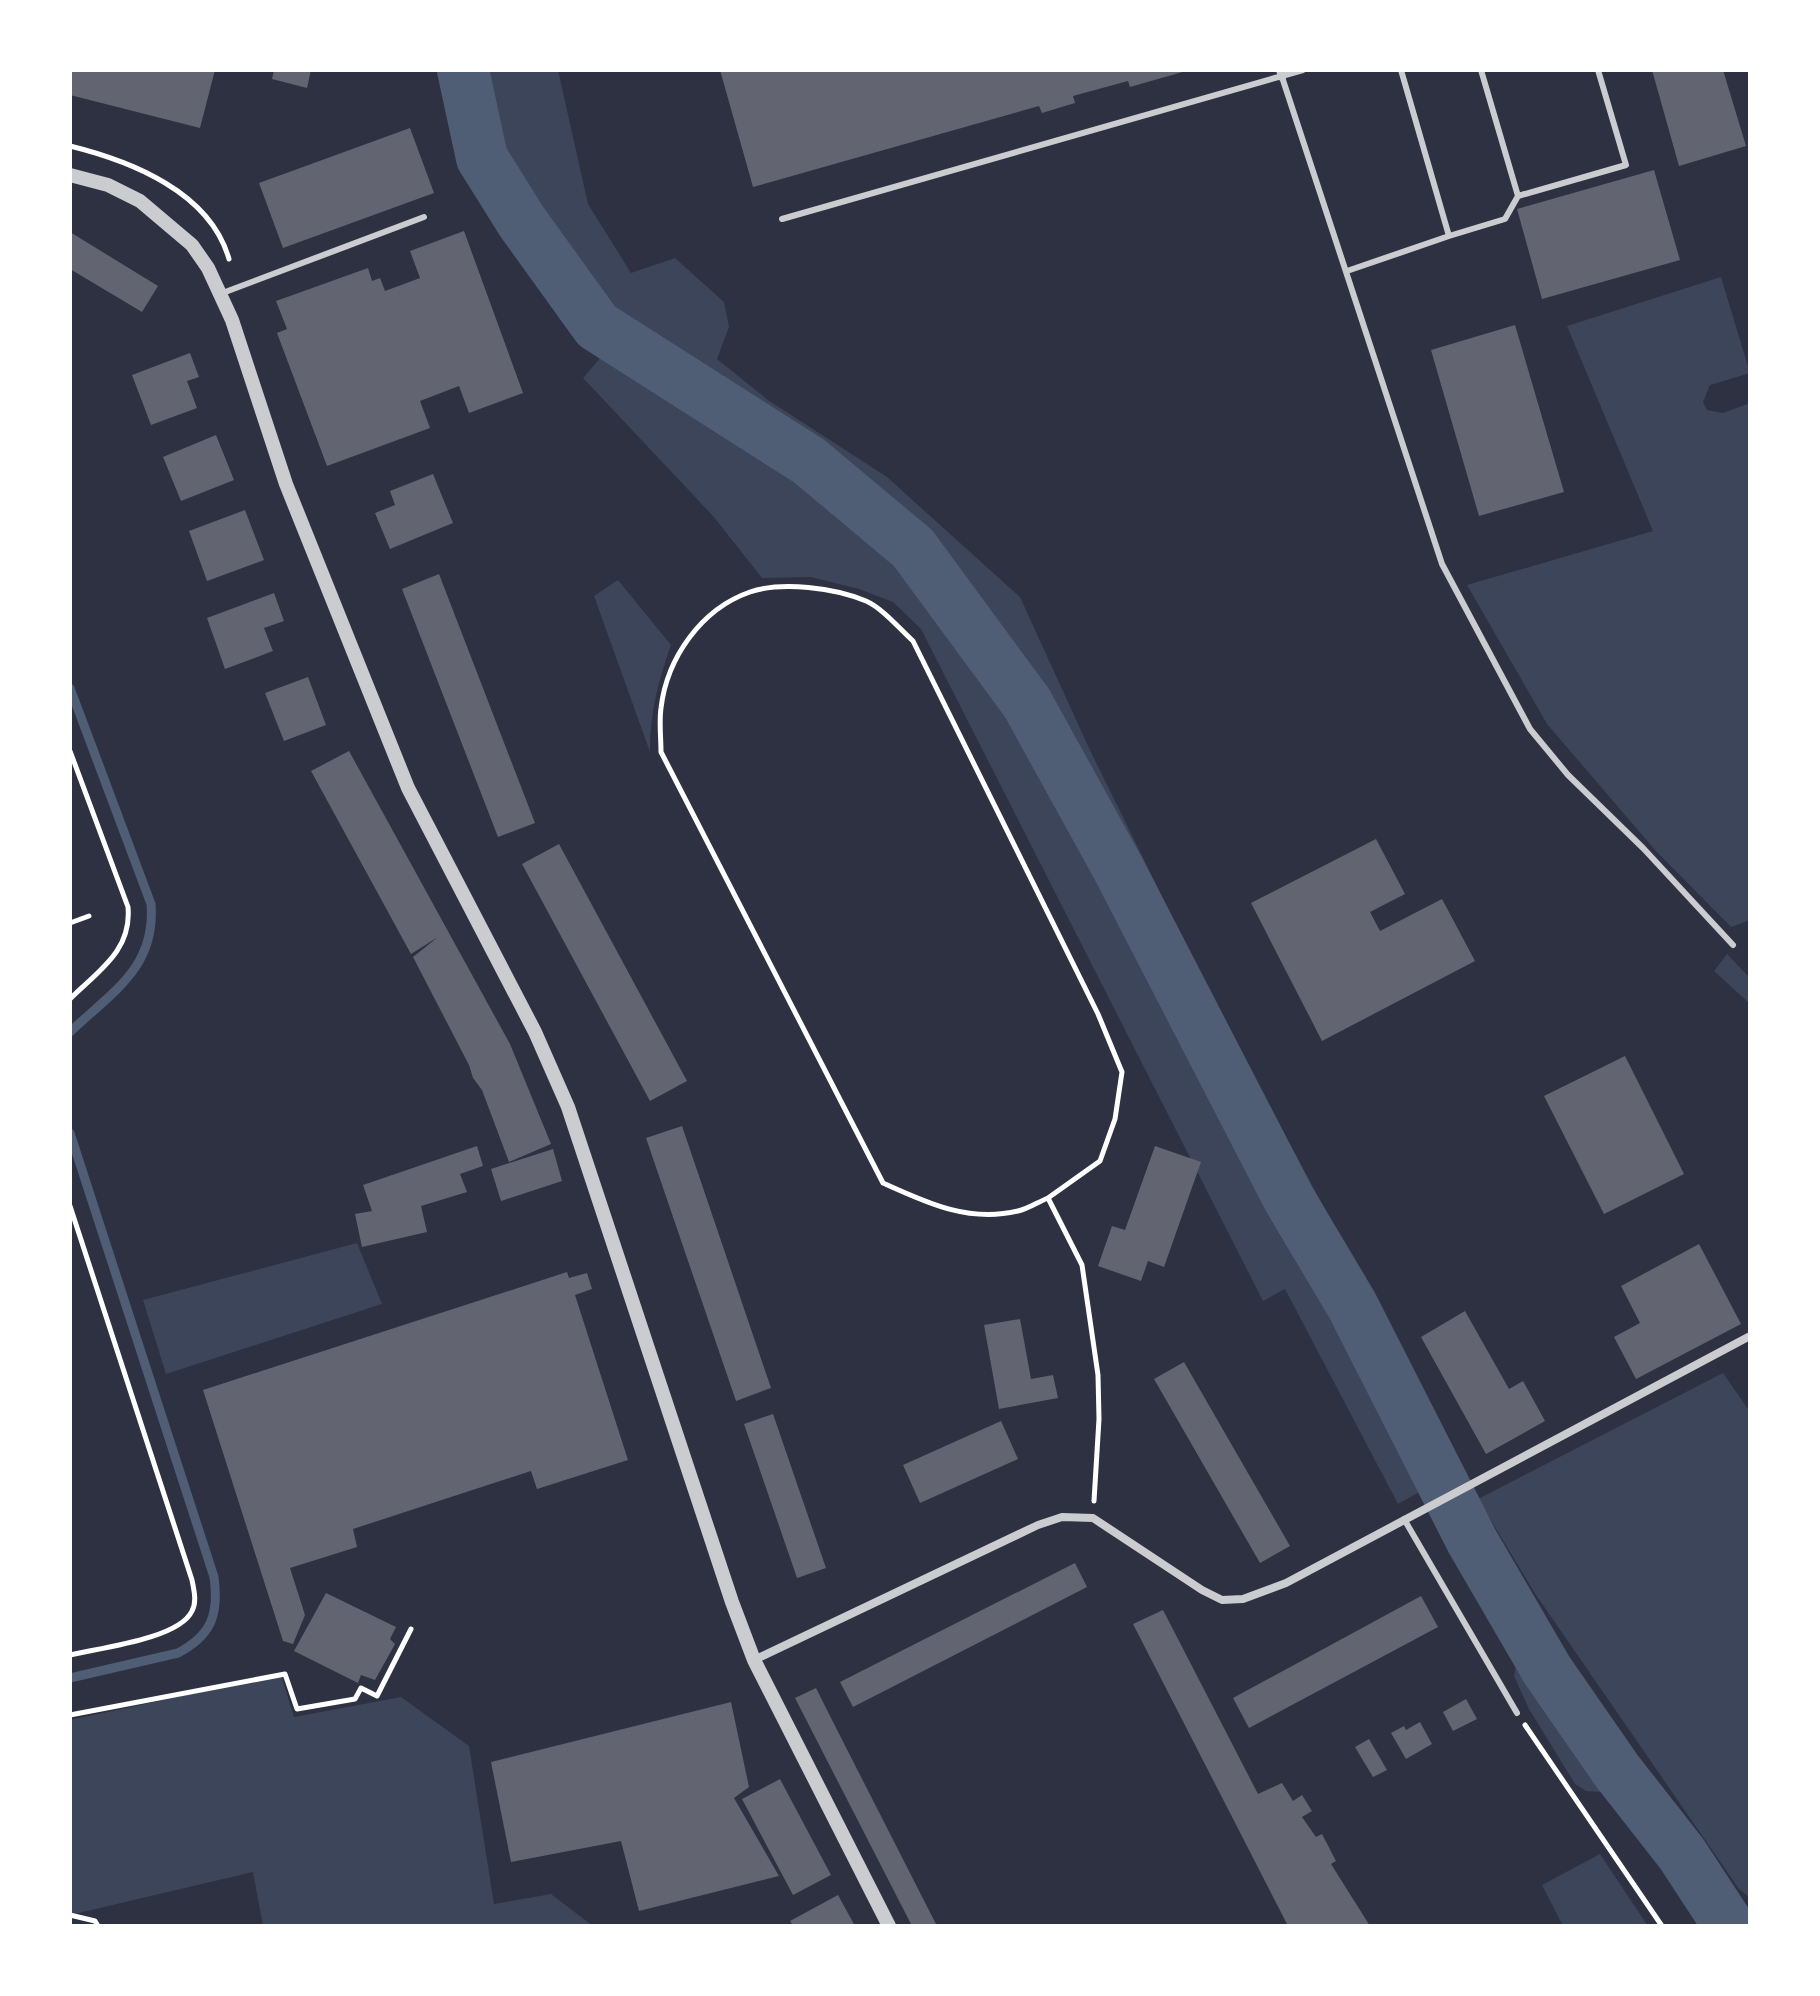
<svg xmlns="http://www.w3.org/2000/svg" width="1820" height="1996" font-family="'PT Sans',sans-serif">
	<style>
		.green { fill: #3c4559 }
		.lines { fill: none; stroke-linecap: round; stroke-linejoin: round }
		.stream { stroke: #4f5d75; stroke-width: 9 }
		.river { stroke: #4f5d75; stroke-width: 52 }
		.building { fill: #626471 }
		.path { stroke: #fff; stroke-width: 5 }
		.service { stroke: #caccd0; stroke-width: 6 }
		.minor { stroke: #caccd0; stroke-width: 8 }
		.tertiary { stroke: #caccd0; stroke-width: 14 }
	</style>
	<rect width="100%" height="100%" fill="#2d3142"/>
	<!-- green -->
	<path class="green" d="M463 70H558L588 204 631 273 675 258 724 302 729 327 717 359 768 400 887 477 1020 597 1089 748 1225 1024 1345 1246 1312 1258 1432 1485 1398 1504 1285 1289 1263 1301 921 629 893 602 859 589 811 577 762 578 713 516 583 378 601 357 597 326 522 222 482 158Z
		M1721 277 1750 373 1710 385 1703 402 1707 410 1723 413 1750 403V920L1731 927 1655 850 1547 724 1467 585 1653 531 1567 326Z
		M618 580 671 645C658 681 650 713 650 752L594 596Z
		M1727 954 1750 978V1004L1714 971Z
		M357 1243 382 1304 166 1374 143 1300Z
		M1723 1373 1750 1412V1898L1739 1889 1536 1595 1478 1499Z
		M1519 1650 1555 1703 1601 1792 1586 1791 1575 1784 1529 1709 1514 1676Z
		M281 1675 294 1717 401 1697 469 1746 494 1904 551 1894 593 1926H263L253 1872 70 1915V1720Z
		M1600 1854 1648 1926H1563L1542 1885Z"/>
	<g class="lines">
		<!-- stream -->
		<path class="stream" d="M70 688 151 904C156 968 112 992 70 1032
			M70 1133 214 1577C219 1614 212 1635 178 1653L70 1678"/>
		<!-- river -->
		<path class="river" d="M463 70 482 158 522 222 597 326 809 461 913 548 1027 703 1118 868 1289 1199 1352 1305 1472 1541 1547 1670 1617 1771 1682 1854 1729 1926"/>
	</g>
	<!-- building -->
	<path class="building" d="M70 70H215L200 128 70 95Z
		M274 70H311L307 88 272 79Z
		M720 70H1186V71L1130 87 1128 81 1073 96 1075 103 1042 113 1039 106 753 187Z
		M1652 70H1723L1746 146 1679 166Z
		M410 128 434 193 283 248 259 183Z
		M1654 170 1680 260 1542 299 1517 209Z
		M464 231 523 393 469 413 459 386 420 401 430 428 327 466 277 333 287 329 276 301 368 268 372 281 380 278 385 291 420 278 410 251Z
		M70 232 158 286 142 312 70 269Z
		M1515 325 1564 492 1479 516 1431 350Z
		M190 353 199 377 187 381 197 408 151 425 132 375Z
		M216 435 234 480 181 501 163 457Z
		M433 474 453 523 390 549 375 513 395 505 390 491Z
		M245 510 264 560 207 581 189 531Z
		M439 574 535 823 498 837 402 589Z
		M274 593 284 621 264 628 273 651 225 669 207 618Z
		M308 677 326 725 284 741 265 693Z
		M349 751 510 1044 551 1144 509 1162 482 1090 473 1078 469 1065 413 957 438 937 411 954 311 771Z
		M1376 839 1405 894 1370 912 1380 931 1442 899 1475 961 1322 1041 1251 903Z
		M559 844 687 1081 650 1101 522 864Z
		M1625 1056 1684 1174 1604 1214 1544 1096Z
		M682 1126 771 1388 736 1401 646 1138Z
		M477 1146 483 1166 460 1174 467 1192 421 1206 427 1232 362 1247 355 1214 372 1211 363 1185Z
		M1155 1146 1201 1162 1164 1267 1148 1261 1141 1281 1098 1266 1112 1226 1125 1230Z
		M553 1149 562 1181 501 1201 491 1169Z
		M1699 1244 1741 1324 1636 1379 1614 1337 1640 1323 1621 1286Z
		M567 1272 569 1278 587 1273 592 1289 575 1295 628 1460 537 1489 531 1471 353 1529 357 1547 290 1568 305 1615 293 1644 283 1641 203 1390Z
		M1465 1311 1509 1389 1523 1381 1545 1421 1486 1454 1421 1337Z
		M1020 1319 1031 1379 1053 1375 1058 1398 999 1409 984 1325Z
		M1184 1362 1290 1546 1260 1563 1154 1379Z
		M773 1414 826 1568 797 1578 744 1424Z
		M1001 1421 1018 1459 920 1503 903 1465Z
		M1075 1563 1087 1587 853 1707 840 1682Z
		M326 1593 396 1627 390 1639 395 1644 375 1680 361 1675 358 1683 294 1651Z
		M1421 1596 1438 1627 1249 1728 1233 1698Z
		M1163 1610 1258 1794 1282 1783 1293 1801 1302 1795 1312 1811 1302 1817 1316 1837 1322 1834 1336 1861 1331 1864 1370 1926H1288L1133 1624Z
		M816 1688 831 1718 937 1926H912L795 1698Z
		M1466 1699 1477 1719 1453 1731 1443 1712Z
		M731 1702 749 1787 734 1798 779 1876 639 1911 621 1841 511 1862 491 1762Z
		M1420 1722 1432 1744 1406 1759 1391 1733 1404 1726 1406 1730Z
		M1369 1739 1387 1770 1373 1777 1355 1747Z
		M780 1779 831 1875 793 1895 742 1799Z
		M838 1895 855 1926H793L790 1921Z"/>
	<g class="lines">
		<!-- path -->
		<path class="path" d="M70 146C131 161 210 192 229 259
			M70 751 128 907C132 951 98 971 70 999
			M70 923 89 916
			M1048 1198C1038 1202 1028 1209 1018 1211 969 1223 927 1203 883 1183L661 752C661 738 659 722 661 708 667 658 701 609 750 592 782 581 835 588 866 601 882 608 899 628 913 641L1098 1014 1122 1072 1115 1119 1100 1161 1048 1198 1082 1265 1098 1375 1099 1419 1094 1501
			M70 1206 192 1580C194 1590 197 1602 192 1611 179 1639 99 1648 70 1655
			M70 1715 285 1674 297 1709 355 1699 361 1688 377 1696 411 1629
			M1525 1725 1662 1926
			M70 1915 95 1921 98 1926"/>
		<!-- service -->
		<path class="service" d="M1282 77 1442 564 1530 729 1568 775 1643 848 1733 945
			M1518 196 1626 165 1598 70
			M782 219 1303 70
			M1449 236 1505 219 1518 196 1481 70
			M1347 271 1449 236 1401 70
			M220 294 424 217
			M1404 1519 1517 1713"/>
		<!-- minor -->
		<path class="minor" d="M1280 70 1282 77
			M754 1660 1038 1525 1062 1517 1093 1518 1202 1590 1222 1600 1243 1599 1286 1583 1750 1336"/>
		<!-- tertiary -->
		<path class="tertiary" d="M70 175 108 185 140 201 192 245 208 268 232 320 286 484 408 788 535 1032 568 1107 732 1602 754 1660 889 1926"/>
	</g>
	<!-- border -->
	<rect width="1820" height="1996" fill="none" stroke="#ffffff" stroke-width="144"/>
</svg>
